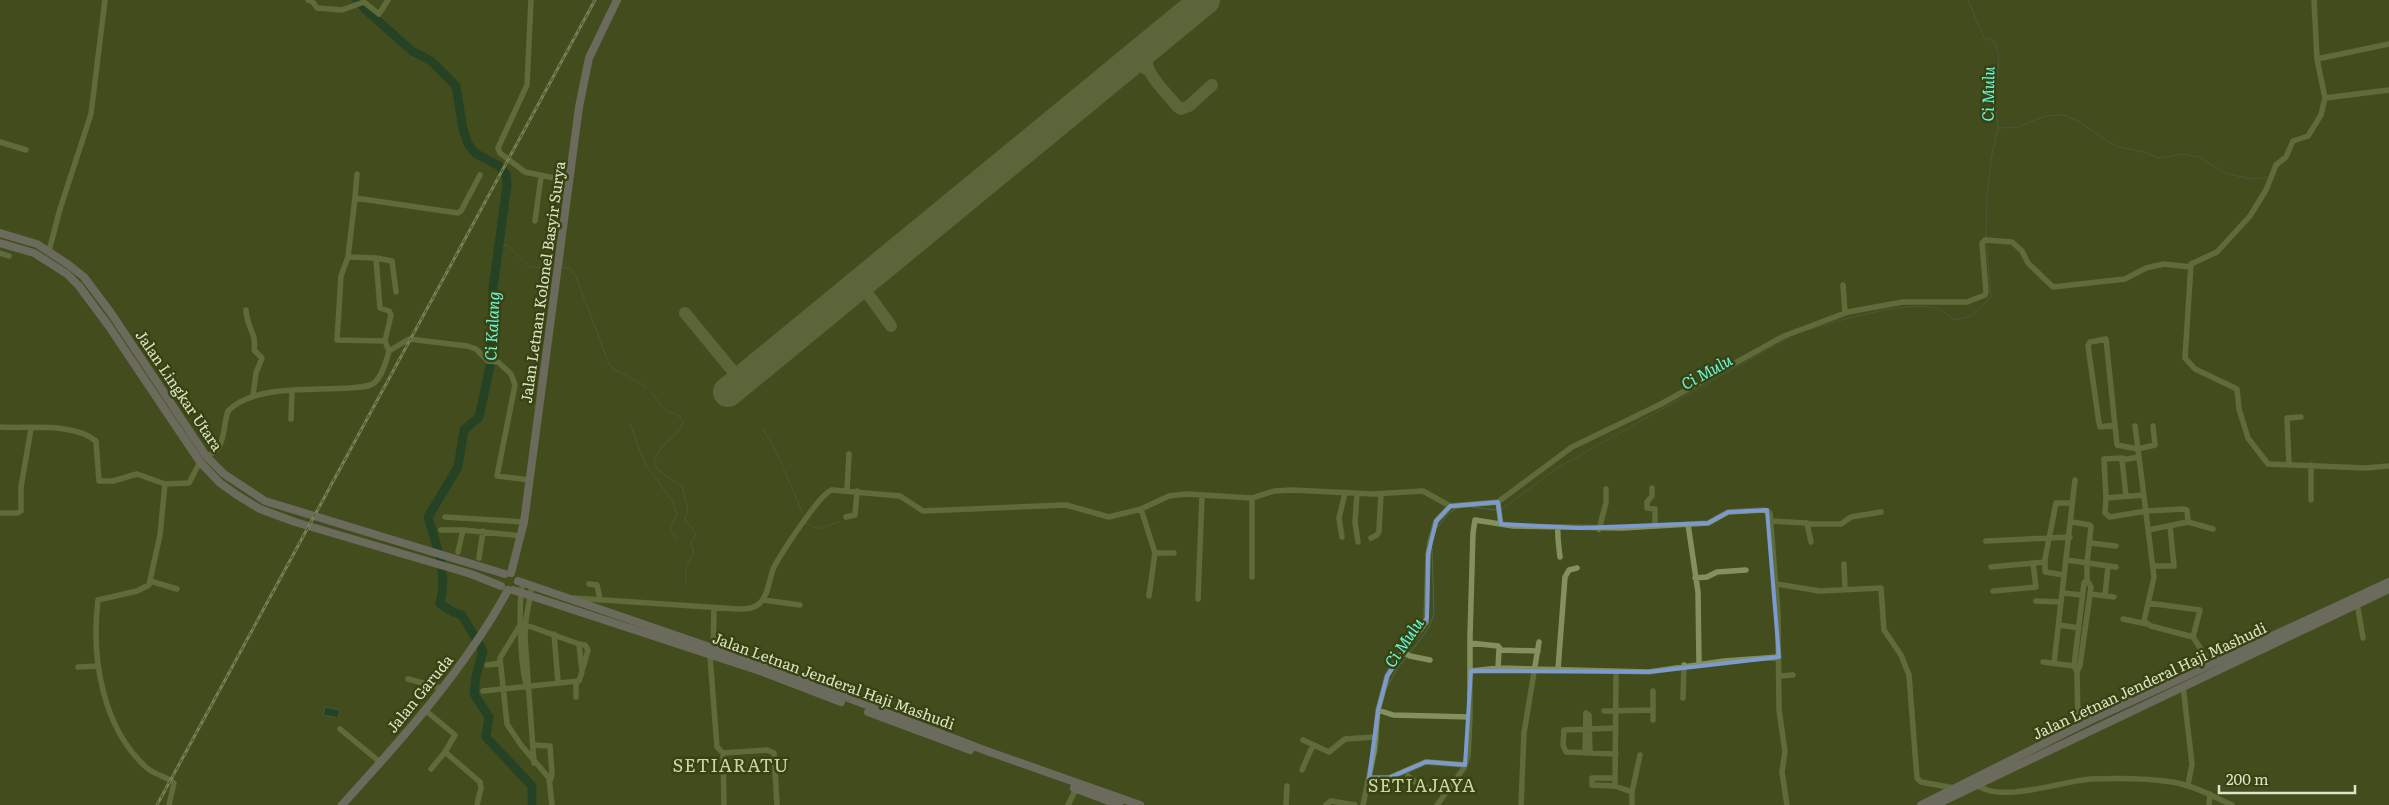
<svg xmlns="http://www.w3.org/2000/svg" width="2389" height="805" font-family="Literata,serif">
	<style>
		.water { fill: #02372f; stroke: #436b5d }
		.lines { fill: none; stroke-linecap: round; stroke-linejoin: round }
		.stream { stroke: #436b5d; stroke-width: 1 }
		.river { stroke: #02372f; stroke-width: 9 }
		.taxiway { stroke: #7b845c; stroke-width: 12 }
		.runway { stroke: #7b845c; stroke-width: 30 }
		.minor { stroke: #84905e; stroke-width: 5.5 }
		.major { stroke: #9c91aa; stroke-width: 8 }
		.rail-casing { stroke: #b3bc9b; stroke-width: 3 }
		.rail { stroke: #394211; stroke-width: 1; stroke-dasharray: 4; stroke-linecap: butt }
		.marked { fill: none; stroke: #7c99d0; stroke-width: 4; stroke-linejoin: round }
		.labels { text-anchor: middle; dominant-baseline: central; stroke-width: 5; stroke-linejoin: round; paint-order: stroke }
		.street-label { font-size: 15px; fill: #dce4c9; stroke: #394211 }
		.water-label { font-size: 16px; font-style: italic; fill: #65f9df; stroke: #394211 }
		.quarter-label { font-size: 18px; letter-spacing: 1px; fill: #cad8a3; stroke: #394211 }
	</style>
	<rect width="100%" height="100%" fill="#434d1d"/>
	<!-- water -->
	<path class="water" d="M325 707 340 710 338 718 323 715Z"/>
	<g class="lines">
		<!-- stream -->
		<path class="stream" d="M1968 0 1984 38 1994 41 1999 55 1995 102 1998 128 1992 154 1987 194 1986 238
			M1999 128 2019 127 2045 116 2064 115 2080 122 2105 140 2117 146 2147 153 2159 158 2183 154 2199 157 2227 174 2253 179 2268 177
			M500 246 507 245 530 267 551 268
			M562 267 571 269 576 277 609 364C622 378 632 375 646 388
			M1808 330C1836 321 1908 300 1936 308 1943 310 1949 317 1955 320L1971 316 1991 297 1986 242
			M652 393 666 411 678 415 683 422C680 436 660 441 654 463L659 471 682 486 688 510 685 519 696 534 691 543 694 553 686 566V582
			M630 424 645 464 673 502 677 515 671 524V532L678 541
			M763 429 777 454 803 514
			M1471 507 1496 510
			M1500 510 1559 467 1790 337
			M805 523 819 529 839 522
			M1437 528 1448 514 1457 508
			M1409 654 1428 629 1434 614 1432 548
			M1386 689 1398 667 1407 657
			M1372 775 1378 746 1379 730"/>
		<!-- river -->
		<path class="river" d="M357 0 368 12 412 51 431 61 456 86 463 129 468 144 475 153 499 166 506 174 507 185 493 288 492 357 479 417 464 430 458 467 428 517C437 547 448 573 440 604L453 612 462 615 483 651 476 676 474 694 489 717 486 737 532 786V805"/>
		<!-- taxiway -->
		<path class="taxiway" d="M1149 46C1137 68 1164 90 1178 107L1181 109 1189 106 1212 85
			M1124 67 1138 65 1148 70
			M860 283 891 326
			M685 313 741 381"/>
		<!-- runway -->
		<path class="runway" d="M728 392 1205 0"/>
		<!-- minor -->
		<path class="minor" d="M308 0 313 2 317 8 342 10 364 2 379 14 388 0
			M531 0 527 85 498 148 500 153 525 172 569 181
			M2314 0 2317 59 2325 98 2389 90
			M2317 59 2389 44
			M2325 98 2321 115 2308 136 2293 141 2286 157 2276 165 2266 190 2250 216 2217 252 2191 264 2185 358 2195 369 2237 389 2239 409 2248 438 2268 464 2365 468 2389 466
			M0 142 26 150
			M355 198 357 174
			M535 221 541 177
			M49 251 60 209 91 114 105 0
			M0 253 9 256
			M348 257 376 258 380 308 389 311 391 315 385 341 389 351
			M376 258 392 261 396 292
			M1843 285 1845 313
			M246 310C247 329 257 333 254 350L262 358 256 373 253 395
			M385 341 337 340 341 276 348 257 355 198 458 213 461 211 480 175
			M291 419 292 391
			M2115 425 2100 427 2099 423 2088 346 2090 342 2106 339 2117 445 2138 449 2154 577 2144 621 2151 626 2193 637 2211 665
			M2135 426 2138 449 2155 445 2153 426
			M0 427C29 429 72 422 96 441L99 481H113L137 474 165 484 160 535 149 585 137 591 98 600C91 657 102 728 147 768 155 775 166 776 174 783L169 805
			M206 456C227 450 222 428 228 411 254 384 314 391 349 388 357 387 369 388 375 382 383 375 386 361 389 351L409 339 467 346 476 349 488 361 498 362 511 374 515 385 497 476 530 480
			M2289 465 2287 418 2301 417
			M2311 465V500
			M165 484 189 483 200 462
			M1652 488V496L1647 502V508L1655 509V525
			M847 490 849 454
			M1357 494 1355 522 1358 542
			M2144 495 2106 498 2105 513 2110 517 2146 511 2184 509 2187 510 2188 522
			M2126 496 2122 460 2139 457
			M1252 498V577
			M2106 498 2104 459 2123 458
			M1498 502 1501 524
			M1141 509 1155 553 1149 596
			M0 513H17L21 511V487L31 429
			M445 517 524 522
			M846 517 855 515 857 491
			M1771 521 1807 523 1811 542
			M2072 522 2090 525 2091 527 2087 563V580L2091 587 2080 665 2077 672
			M1688 524 1698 592 1699 664
			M1809 524H1841L1851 517 1881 512
			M1558 527C1557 538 1559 546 1560 557
			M1599 529 1606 503V489
			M441 530H463
			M2148 530 2188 522 2213 529
			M1342 537 1339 518 1345 493
			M1371 538 1377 535 1379 531 1381 494
			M1986 541 2070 537
			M2090 543 2116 546
			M458 552 463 530 522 536
			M1155 553H1174
			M479 558 483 531
			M2067 560 2116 567
			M1844 564 1845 589
			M2153 566H2174L2170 526
			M1991 567 2045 562
			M2064 575 2045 572V559L2056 503H2072
			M1695 578 1707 577 1717 572 1746 570
			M150 581 177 589
			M523 583C518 600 520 674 528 689
			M589 584 597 585 600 599
			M1776 584 1820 591 1881 588 1884 630 1901 655 1909 675 1917 778 1921 782 1954 788
			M532 586 526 619 525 638 534 763
			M1993 591 2036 587 2033 563
			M2063 593 2082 595
			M2090 594 2114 597
			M2105 596 2108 566
			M574 598 738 609C746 609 754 609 760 603 769 594 769 578 774 567 781 554 820 493 832 490L900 496 923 511 1066 505 1109 517 1141 509 1169 496 1186 494 1252 498 1274 491 1292 490 1373 494 1423 491 1450 506 1498 502 1572 447 1661 404 1784 336 1848 312 1903 302H1967L1985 295 1986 291 1982 243 1985 240 2012 242 2022 251 2028 263 2053 287 2125 279 2146 268 2164 264 2190 267
			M1198 599 1202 496
			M763 600 800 605
			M2036 601 2061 602
			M2148 603 2200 610 2193 637
			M2357 603 2363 638
			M2123 619 2147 624
			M2059 625 2079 628
			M554 634 558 682
			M1470 643 1498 646 1501 650 1538 651
			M579 644 585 645 588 650 583 668
			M713 649 714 608
			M1403 652 1410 656 1430 660
			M710 656 717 747 723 753 767 750 774 753 777 805
			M2043 662 2074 666
			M2054 663 2075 480
			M487 665 500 663
			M78 667 98 666
			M1498 668 1499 650
			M1558 669 1565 577 1569 570 1577 568
			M1471 671 1498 668 1649 672 1724 661 1779 657
			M1780 676 1793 675
			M408 679 441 688
			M576 681V697
			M2183 686 2192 764 2188 785
			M483 691C515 688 547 684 579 681L582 672 579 644 526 625 519 627 500 658 507 724 521 745 549 778 552 805
			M1653 691V720
			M1683 698 1684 665
			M2078 708 2095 718
			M425 710 455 735 445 752 480 782 481 788 477 805
			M1378 710 1393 715 1470 717
			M1604 711 1653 710
			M2078 727 2077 672 2074 666 2084 583 2087 580
			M1616 728 1564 730 1563 745 1566 752 1616 754
			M340 729 380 762
			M1303 740 1329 752 1345 739 1375 737
			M534 745 550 746 552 775 550 781
			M1585 752 1586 713 1589 715 1590 753
			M723 753 724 805
			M431 769 445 752
			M1302 770 1313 745
			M1408 776 1419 785 1444 793
			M1369 778H1389L1426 762 1465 765
			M1615 778H1592V785L1615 786 1632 792V805
			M1976 784C1999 805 2065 780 2091 779 2117 778 2146 778 2172 782 2193 785 2212 796 2232 805
			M1615 786 1616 672
			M1632 792 1640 755
			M1068 805 1076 789
			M1286 805 1287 786
			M1326 805 1331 801 1355 805
			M1363 805 1374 751 1378 710 1387 676 1393 665 1426 622 1428 554 1430 542 1436 521 1450 506
			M1437 805 1464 768 1468 756 1470 717V636L1473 533 1475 520 1513 526 1622 528 1708 523 1728 512 1763 510 1768 511 1770 514 1778 613 1779 710 1785 751 1782 772 1787 805
			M1521 805 1524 733 1539 642
			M2209 805 2210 794"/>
		<!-- major -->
		<path class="major" d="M0 233 37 244 69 265 84 277 111 313 206 456 224 474 265 501 505 574
			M0 243 34 253 67 274 79 286 108 325 200 462 220 483 237 495 260 509 295 522 471 574 501 586
			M511 573 524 522 579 107 589 58 617 0
			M518 581 765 666 984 750 1140 805
			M513 590 763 672 841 702
			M868 712 970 750
			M1074 788 1119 805
			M342 805C402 739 465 669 508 590
			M1921 805 2095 718 2389 582
			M1935 805 2389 589"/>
		<defs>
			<path id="rail" d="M157 805 595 0"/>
		</defs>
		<!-- rail casing -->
		<use href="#rail" class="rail-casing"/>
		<!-- rail -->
		<use href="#rail" class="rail"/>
	</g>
	<!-- marked area -->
	<path d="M0 0H2389V805H0ZM1498 502 1501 524 1581 528 1708 523 1728 512 1767 510 1779 657 1649 672 1471 671 1465 765 1426 762 1389 778H1369L1378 710 1387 676 1427 618 1428 554 1436 521 1450 506Z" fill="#434d1d" fill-opacity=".55" fill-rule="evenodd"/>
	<path class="marked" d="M1498 502 1501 524 1581 528 1708 523 1728 512 1767 510 1779 657 1649 672 1471 671 1465 765 1426 762 1389 778H1369L1378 710 1387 676 1427 618 1428 554 1436 521 1450 506Z"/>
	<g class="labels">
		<!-- street labels -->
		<g class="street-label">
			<text transform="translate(542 282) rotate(-82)">Jalan Letnan Kolonel Basyir Surya</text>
			<text transform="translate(180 390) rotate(56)">Jalan Lingkar Utara</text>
			<text transform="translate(834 680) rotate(20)">Jalan Letnan Jenderal Haji Mashudi</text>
			<text transform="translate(2149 680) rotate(-25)">Jalan Letnan Jenderal Haji Mashudi</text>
			<text transform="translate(419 693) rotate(-51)">Jalan Garuda</text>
		</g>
		<!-- water labels -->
		<g class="water-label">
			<text transform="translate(1987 94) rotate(-89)">Ci Mulu</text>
			<text transform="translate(491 326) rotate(-87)">Ci Kalang</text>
			<text transform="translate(1706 371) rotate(-29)">Ci Mulu</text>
			<text transform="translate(1403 642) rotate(-56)">Ci Mulu</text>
		</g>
		<!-- quarter labels -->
		<g class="quarter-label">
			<text x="731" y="764">SETIARATU</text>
			<text x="1422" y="784">SETIAJAYA</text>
		</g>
	</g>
	<!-- scale -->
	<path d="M2219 785v8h136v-8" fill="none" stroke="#dce4c9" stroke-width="2.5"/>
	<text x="2226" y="785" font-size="15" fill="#dce4c9" stroke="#394211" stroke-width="4" paint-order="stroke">200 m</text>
</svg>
